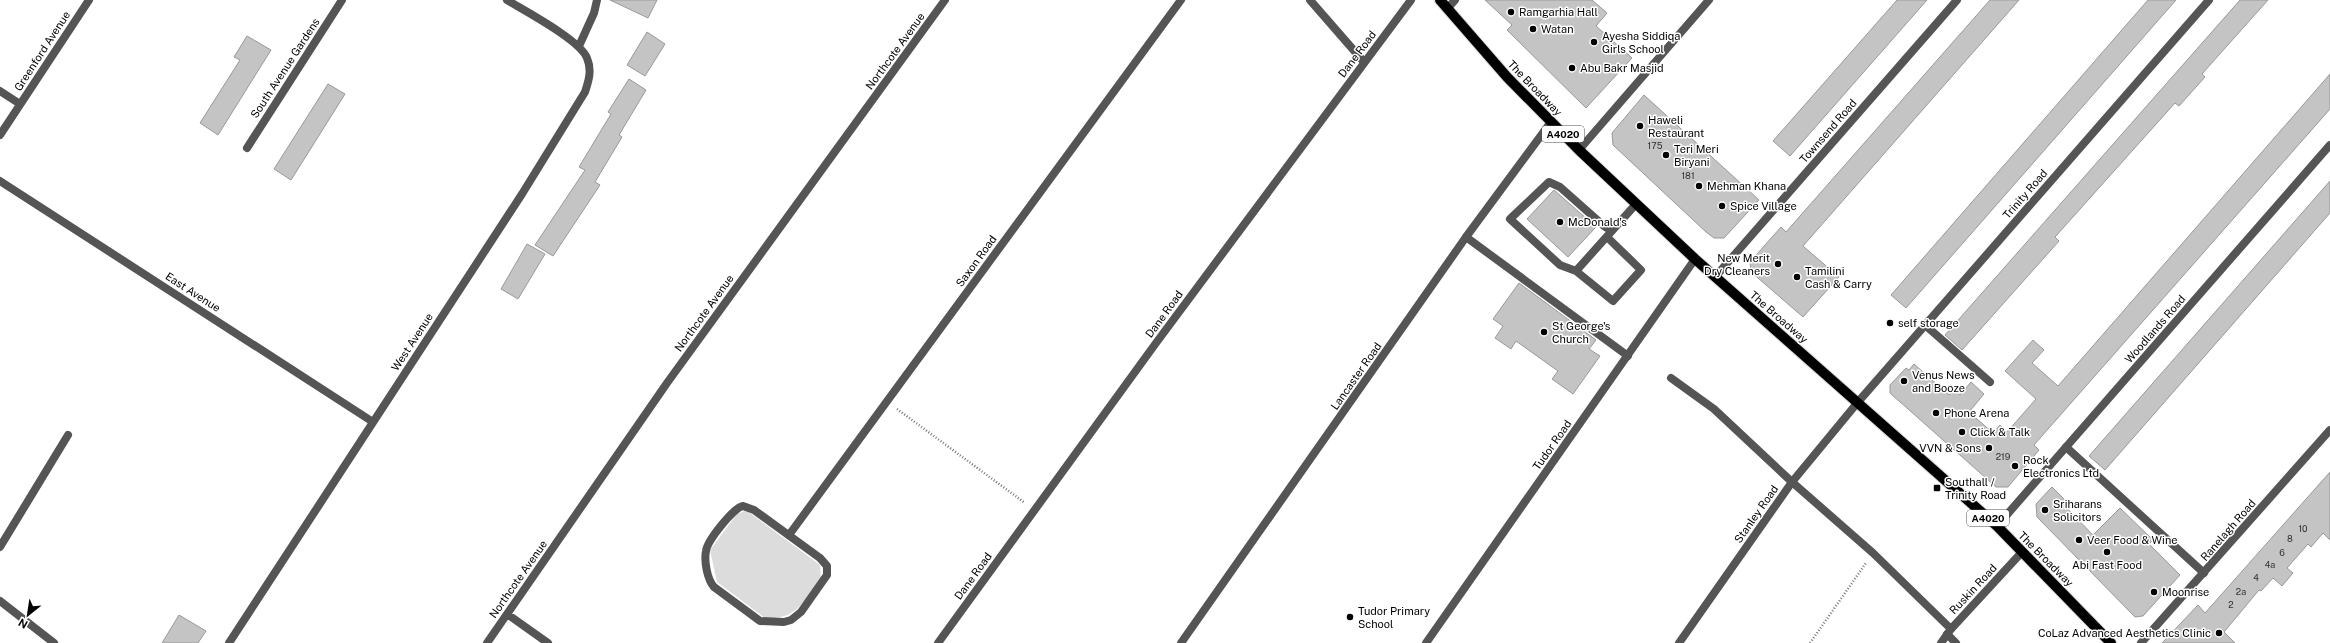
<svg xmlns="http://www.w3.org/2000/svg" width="2330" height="643" font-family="'Public Sans',sans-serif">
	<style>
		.green { fill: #dcdcdc }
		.building { fill: #c4c4c4; stroke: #999 }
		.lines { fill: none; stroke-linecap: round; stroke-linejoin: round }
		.primary-casing { stroke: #dbdbdb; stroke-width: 12 }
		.path { stroke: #777; stroke-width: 2.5; stroke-dasharray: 1 2; stroke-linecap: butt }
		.service { stroke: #555; stroke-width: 8 }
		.minor { stroke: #555; stroke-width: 8 }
		.primary { stroke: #000; stroke-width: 10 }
		.poi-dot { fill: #000; stroke: #fff; stroke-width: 1.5 }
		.labels { text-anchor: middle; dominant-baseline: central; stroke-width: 3; stroke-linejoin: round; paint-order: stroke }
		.number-label { font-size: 9px; fill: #313131 }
		.shield { fill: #fff; stroke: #4c4c4c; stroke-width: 1 }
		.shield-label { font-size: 10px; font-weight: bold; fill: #000 }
		.poi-label { font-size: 11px; fill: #000; stroke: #fff; text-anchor: start }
		.street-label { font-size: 11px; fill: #000; stroke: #fff }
	</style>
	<rect width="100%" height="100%" fill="#fff"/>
	<!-- green -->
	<path class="green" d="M745 511 750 513 820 565 821 579C802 601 798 620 765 618L717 582 710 550 737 514Z"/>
	<!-- building -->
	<path class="building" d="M610 0H657L648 18Z
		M1485 0H1592L1607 13 1596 26 1632 58 1586 108 1507 30 1512 25Z
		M1897 0H1927L1790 156 1773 141Z
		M1990 0H2019L1803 246 1839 277 1803 317 1751 272 1750 262 1781 227 1786 232Z
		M2148 0H2176L1906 308 1891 295Z
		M2240 0H2268L2202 74 2205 77 2179 106 2175 103 2055 237 2059 241 1962 350 1945 335Z
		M647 32 665 44 645 76 627 65Z
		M247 36 271 50 218 135 200 123 240 60 234 57Z
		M2330 74V109L2034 445 2039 450 2008 487H1996L1890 393V385L1906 368 1909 370 1914 364 1949 395 1954 389 1960 395 1971 382 1984 394 1969 412 1993 433 2000 425 2007 432 2036 399 2005 371 2033 340 2044 350 2032 363 2058 386Z
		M629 79 646 90 619 135 622 137 595 182 600 185 553 256 535 245 585 170 579 167 611 114 608 112Z
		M328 84 345 94 291 180 274 169Z
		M1644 95 1759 200 1724 238H1714L1706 232 1613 145 1612 133Z
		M2330 181V213L2105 470 2089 456Z
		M1554 190 1596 227 1568 257 1527 219Z
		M527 244 545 254 518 299 501 289Z
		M1519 283 1596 340 1589 349 1600 356 1573 394 1552 379 1558 371 1516 341 1511 349 1495 338 1503 326 1493 319Z
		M2330 472V540L2323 533 2311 547 2308 544 2287 568 2293 573 2282 586 2273 578 2261 591 2259 590 2224 632 2235 643H2162L2198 605 2205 613Z
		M2052 487 2065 500 2062 503 2093 535 2120 508 2153 540 2149 544 2180 575 2143 616 2135 617 2037 517 2036 504Z
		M179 615 206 631 198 643H162Z"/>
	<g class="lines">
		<defs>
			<path id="primary" d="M1440 0 1507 77 1579 150 1695 259 1997 526 2111 643"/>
		</defs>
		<!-- primary casing -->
		<use href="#primary" class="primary-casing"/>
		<!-- path -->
		<path class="path" d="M897 409 1025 503
			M1810 643 1866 563"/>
		<!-- service -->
		<path class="service" d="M1310 0 1364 62
			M1466 237 1628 356
			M1607 237 1641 270 1613 301 1576 271 1636 204
			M1576 271 1560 265 1510 219 1549 182 1560 187 1604 226 1612 231
			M1925 325 1990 382
			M1671 378 1714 409 1792 482 1873 553 1951 629
			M2066 447 2204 573
			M743 506 754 510 820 558 827 566V575L801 612 791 620 784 622 760 621 714 587C707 579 704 561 706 551 707 541 734 507 743 506Z
			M1947 634 1956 643"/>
		<!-- minor -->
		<path class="minor" d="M1447 9 1455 0
			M579 46 594 13 597 0
			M0 91 20 104
			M0 135 89 0
			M247 148 342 0
			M1579 150 1709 0
			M0 181 373 422
			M1715 277 1957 0
			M1997 526 2330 145
			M789 535 1181 0
			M0 547 68 435
			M0 601 54 643
			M507 614 548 643
			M229 643 522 194 585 92C589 80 592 70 587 58 580 40 525 11 507 0
			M487 643 667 383 945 0
			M938 643 1156 343 1411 0
			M1181 643 1466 237 1551 122
			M1426 643 1695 259
			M1679 643 1792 482 1858 402 2209 0
			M1941 643 1951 629 2022 552
			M2141 643 2330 430"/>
		<!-- primary -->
		<use href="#primary" class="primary"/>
	</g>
	<!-- markers -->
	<g class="poi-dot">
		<circle cx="1511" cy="12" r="4"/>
		<circle cx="1533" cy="29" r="4"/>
		<circle cx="1594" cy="42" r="4"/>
		<circle cx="1572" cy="68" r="4"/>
		<circle cx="1640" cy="126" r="4"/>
		<circle cx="1666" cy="155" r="4"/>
		<circle cx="1699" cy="186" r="4"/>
		<circle cx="1722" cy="206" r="4"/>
		<circle cx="1560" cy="222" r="4"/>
		<circle cx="1778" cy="264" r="4"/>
		<circle cx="1797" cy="277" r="4"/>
		<circle cx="1890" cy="323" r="4"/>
		<circle cx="1544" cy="332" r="4"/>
		<circle cx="1904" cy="381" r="4"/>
		<circle cx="1936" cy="413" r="4"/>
		<circle cx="1962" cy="432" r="4"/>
		<circle cx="1989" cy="448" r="4"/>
		<circle cx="2015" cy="466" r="4"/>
		<rect x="1933" y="484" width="8" height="8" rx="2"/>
		<circle cx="2045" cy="510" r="4"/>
		<circle cx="2079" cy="540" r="4"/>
		<circle cx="2107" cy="552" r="4"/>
		<circle cx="2154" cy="592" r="4"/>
		<circle cx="1350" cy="617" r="4"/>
		<circle cx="2219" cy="633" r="4"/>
	</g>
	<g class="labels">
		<!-- number labels -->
		<g class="number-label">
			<text x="1655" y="145">175</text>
			<text x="1688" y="175">181</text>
			<text x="2003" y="456">219</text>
			<text x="2303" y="528">10</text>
			<text x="2290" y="538">8</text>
			<text x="2282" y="552">6</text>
			<text x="2270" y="564">4a</text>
			<text x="2256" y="577">4</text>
			<text x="2241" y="591">2a</text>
			<text x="2231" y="604">2</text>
		</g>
		<!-- shield labels -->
		<g class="shield">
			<rect x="1542" y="126" width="42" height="16" rx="3"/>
			<rect x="1967" y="510" width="42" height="16" rx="3"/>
		</g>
		<g class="shield-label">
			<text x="1563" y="134">A4020</text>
			<text x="1988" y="518">A4020</text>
		</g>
		<!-- poi labels -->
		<g class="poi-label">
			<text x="1519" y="12">Ramgarhia Hall</text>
			<text x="1541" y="29">Watan</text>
			<text x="1602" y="36">Ayesha Siddiqa<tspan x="1602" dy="13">Girls School</tspan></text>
			<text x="1580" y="68">Abu Bakr Masjid</text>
			<text x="1648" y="120">Haweli<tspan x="1648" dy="13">Restaurant</tspan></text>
			<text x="1674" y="149">Teri Meri<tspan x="1674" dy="13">Biryani</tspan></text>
			<text x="1707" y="186">Mehman Khana</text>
			<text x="1730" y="206">Spice Village</text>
			<text x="1568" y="222">McDonald's</text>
			<text x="1770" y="258" text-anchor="end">New Merit<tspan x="1770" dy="13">Dry Cleaners</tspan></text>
			<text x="1805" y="271">Tamilini<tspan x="1805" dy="13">Cash &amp; Carry</tspan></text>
			<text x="1898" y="323">self storage</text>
			<text x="1552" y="326">St George's<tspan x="1552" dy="13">Church</tspan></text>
			<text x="1912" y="375">Venus News<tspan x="1912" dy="13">and Booze</tspan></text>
			<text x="1944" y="413">Phone Arena</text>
			<text x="1970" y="432">Click &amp; Talk</text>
			<text x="1981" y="448" text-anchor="end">VVN &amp; Sons</text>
			<text x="2023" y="460">Rock<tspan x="2023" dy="13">Electronics Ltd</tspan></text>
			<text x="1945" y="482">Southall /<tspan x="1945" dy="13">Trinity Road</tspan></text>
			<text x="2053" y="504">Sriharans<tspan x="2053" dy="13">Solicitors</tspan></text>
			<text x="2087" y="540">Veer Food &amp; Wine</text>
			<text x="2107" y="565" text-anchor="middle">Abi Fast Food</text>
			<text x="2162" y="592">Moonrise</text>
			<text x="1358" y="611">Tudor Primary<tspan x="1358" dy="13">School</tspan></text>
			<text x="2211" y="633" text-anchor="end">CoLaz Advanced Aesthetics Clinic</text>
		</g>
		<!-- street labels -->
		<g class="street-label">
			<text transform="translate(42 51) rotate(-57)">Greenford Avenue</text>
			<text transform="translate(895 51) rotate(-54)">Northcote Avenue</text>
			<text transform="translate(1357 54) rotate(-53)">Dane Road</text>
			<text transform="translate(285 68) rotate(-57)">South Avenue Gardens</text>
			<text transform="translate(1535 88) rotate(46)">The Broadway</text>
			<text transform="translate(1828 131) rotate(-49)">Townsend Road</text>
			<text transform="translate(2025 194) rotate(-49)">Trinity Road</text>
			<text transform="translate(976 261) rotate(-54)">Saxon Road</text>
			<text transform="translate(193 292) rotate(33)">East Avenue</text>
			<text transform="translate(704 313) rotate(-54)">Northcote Avenue</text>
			<text transform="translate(1164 314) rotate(-54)">Dane Road</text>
			<text transform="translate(1779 317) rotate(41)">The Broadway</text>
			<text transform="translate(2155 329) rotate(-49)">Woodlands Road</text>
			<text transform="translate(412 342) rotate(-57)">West Avenue</text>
			<text transform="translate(1356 376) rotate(-55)">Lancaster Road</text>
			<text transform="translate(1552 445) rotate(-55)">Tudor Road</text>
			<text transform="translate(1756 514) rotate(-55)">Stanley Road</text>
			<text transform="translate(2228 530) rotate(-49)">Ranelagh Road</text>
			<text transform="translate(2046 559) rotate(45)">The Broadway</text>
			<text transform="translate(973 576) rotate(-54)">Dane Road</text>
			<text transform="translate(518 579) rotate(-55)">Northcote Avenue</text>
			<text transform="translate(1973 589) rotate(-47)">Ruskin Road</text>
		</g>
	</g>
	<!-- north arrow -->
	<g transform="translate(28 615) rotate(210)" stroke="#ffffff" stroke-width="3" paint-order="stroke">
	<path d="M0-3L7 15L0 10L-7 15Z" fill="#000000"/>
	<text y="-6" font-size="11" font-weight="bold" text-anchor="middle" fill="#000000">N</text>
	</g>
</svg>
